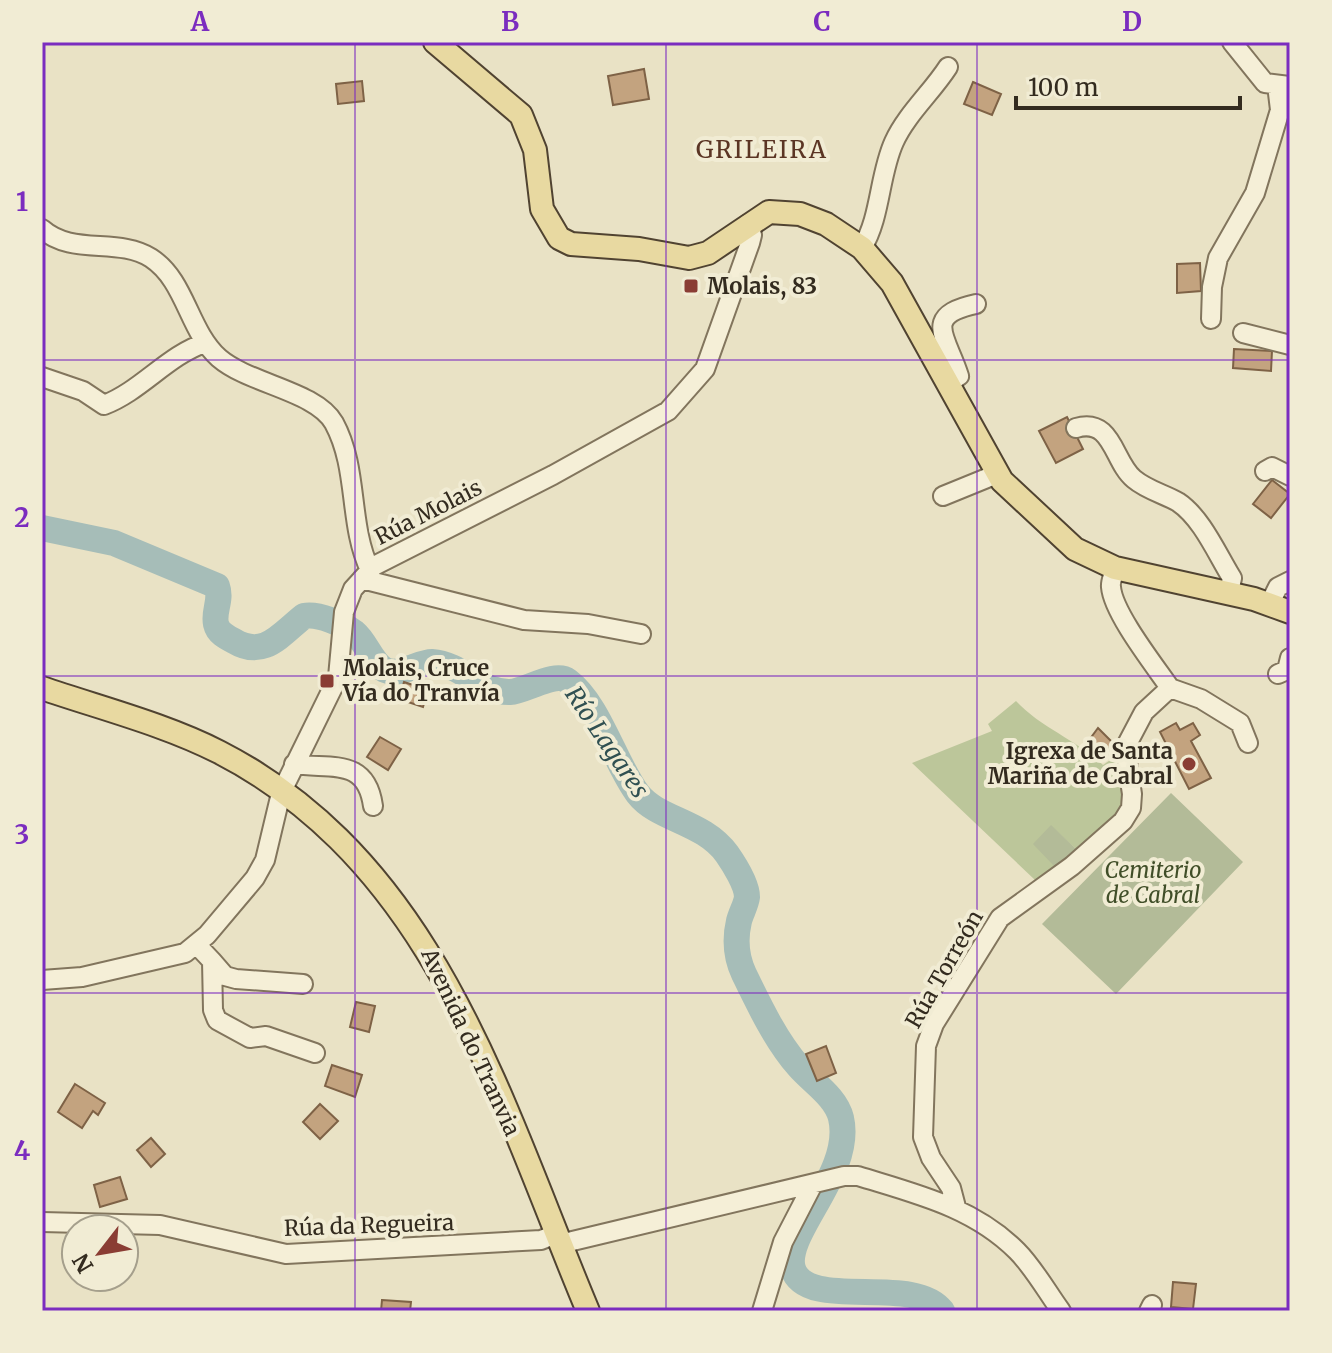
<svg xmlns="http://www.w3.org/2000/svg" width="1332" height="1353" font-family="Merriweather,serif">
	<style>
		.green { fill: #bcc69a }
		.cemetery { fill: #b3bb98 }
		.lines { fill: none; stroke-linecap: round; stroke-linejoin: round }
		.river { stroke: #a6bdb8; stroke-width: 26 }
		.building { fill: #c3a37f; stroke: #7e6246; stroke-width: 2 }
		.minor-casing { stroke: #82755d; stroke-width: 22 }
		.major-casing { stroke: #504331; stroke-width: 26 }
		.minor { stroke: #f5efd7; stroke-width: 18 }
		.major { stroke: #e8d9a1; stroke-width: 22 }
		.grid { fill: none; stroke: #7b2cbf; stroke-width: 2; stroke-opacity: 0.55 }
		.poi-dot { fill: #8a3d34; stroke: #f1ecd4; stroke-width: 3 }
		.labels { text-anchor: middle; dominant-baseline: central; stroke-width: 8; stroke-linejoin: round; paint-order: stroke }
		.poi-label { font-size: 22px; font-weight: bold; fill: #332b1f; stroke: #f1ecd4; text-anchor: start }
		.street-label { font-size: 22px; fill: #332b1f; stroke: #f1ecd4 }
		.park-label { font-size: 22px; font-style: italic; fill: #404e28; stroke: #f1ecd4 }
		.neighbourhood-label { font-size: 24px; letter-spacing: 2px; fill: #5b3524; stroke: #f1ecd4 }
		.water-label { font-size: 24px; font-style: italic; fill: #305052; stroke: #f1ecd4 }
		.neatline { fill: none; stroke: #7b2cbf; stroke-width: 3 }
		.grid-label { font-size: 26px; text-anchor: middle; font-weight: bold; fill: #7b2cbf }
	</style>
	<rect width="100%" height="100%" fill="#e9e2c5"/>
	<!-- green -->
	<path class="green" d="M1016 701C1041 728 1077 740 1103 765L1116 756C1121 773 1129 796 1120 813L1077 850 1051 826 1056 868 1035 880 912 763 992 731 988 724Z"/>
	<!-- cemetery -->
	<path class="cemetery" d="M1171 793 1243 862 1116 994 1042 924Z
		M1051 825 1077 850 1056 868 1033 844Z"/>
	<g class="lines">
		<!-- river -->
		<path class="river" d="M42 528 114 543 217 586C222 600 213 611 216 624 218 633 226 637 234 641 264 659 280 635 304 616 318 613 343 624 355 633 366 642 372 663 385 670 400 677 418 662 432 662 462 664 481 693 510 692 526 691 555 671 568 681 599 704 615 764 638 794 658 820 703 821 727 854 734 864 747 885 747 897 746 905 741 913 739 921 735 938 736 957 744 974 759 1005 776 1041 799 1067 813 1083 836 1097 841 1118 854 1173 782 1234 793 1269 807 1312 913 1273 942 1311"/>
	</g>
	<!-- building -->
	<path class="building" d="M644 69 649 99 613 105 608 76Z
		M362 81 364 101 338 104 336 84Z
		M973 82 1001 94 992 115 964 104Z
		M1200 263 1201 291 1177 293V264Z
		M1234 349 1272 351 1271 371 1233 368Z
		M1067 417 1083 449 1056 463 1039 431Z
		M1272 480 1290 494 1271 518 1253 504Z
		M404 682 428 690 423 707 399 699Z
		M1176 723 1180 730 1193 723 1200 735 1191 741 1211 778 1189 789 1160 732Z
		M1098 728 1114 744 1096 759 1084 747Z
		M380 737 401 749 388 770 367 757Z
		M356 1002 375 1006 369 1032 350 1027Z
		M826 1046 836 1073 817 1081 806 1054Z
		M332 1065 362 1075 355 1097 325 1086Z
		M75 1084 105 1103 98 1115 93 1111 82 1128 58 1112Z
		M320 1104 338 1121 320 1139 303 1122Z
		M151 1138 165 1154 151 1167 137 1150Z
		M120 1177 127 1199 100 1207 94 1185Z
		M1173 1282 1196 1284 1193 1309 1171 1307Z
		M382 1300 411 1302 410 1311H381Z"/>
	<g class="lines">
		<defs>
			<path id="minor" d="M1232 42 1265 83 1289 86
				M42 229C72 256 118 237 151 258 186 281 188 330 219 358 249 384 316 391 334 423 359 469 348 524 370 570
				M862 248C881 217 879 175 894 142 906 115 932 92 948 67
				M1211 319 1212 287 1218 258 1255 193 1280 110 1277 85
				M1243 333 1290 345
				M42 377 83 391 104 405C141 391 168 355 205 343
				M949 383 959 376C947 337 921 316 976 304
				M1076 428C1113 417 1113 462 1134 479 1147 490 1164 494 1178 502 1202 518 1217 554 1232 578L1229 593
				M1265 471 1272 467 1290 476
				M943 496 997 474
				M362 579 524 620 588 624 641 634
				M1269 605 1278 587 1290 581
				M1278 674 1287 670 1290 658
				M1170 688 1201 699 1240 723 1248 743
				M294 764C329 770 366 756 373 806
				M196 944 212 961 213 1010 217 1020 250 1038 266 1036 315 1053
				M212 961 225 976 236 979 303 984
				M42 980 82 977 185 953 207 935 255 878 265 860 281 793 338 677 344 612 353 589 374 566 553 475 668 411 705 369 750 243 752 235 748 224
				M956 1207 951 1188 931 1158 923 1137 926 1046 934 1024 1000 918 1072 866 1123 821 1131 808 1132 794 1125 748 1144 712 1170 688C1155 666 1113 613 1111 587 1110 582 1114 574 1115 568
				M42 1222 160 1225 286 1254 541 1240 556 1234
				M560 1244 844 1176H858C916 1194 973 1207 1017 1251 1034 1268 1047 1292 1061 1311
				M762 1311 783 1242 812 1186
				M1149 1311 1152 1305"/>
			<path id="major" d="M435 42 521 115 535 150 542 209 559 238 571 244 639 249 689 258 708 253 769 212 800 214 826 224 862 248 892 283 1002 481 1075 549 1115 568 1254 599 1290 612
				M42 688C100 708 164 724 219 752 437 864 500 1102 588 1311"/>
		</defs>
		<!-- minor casing -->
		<use href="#minor" class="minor-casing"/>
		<!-- major casing -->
		<use href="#major" class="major-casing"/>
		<!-- minor -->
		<use href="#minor" class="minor"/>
		<!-- major -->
		<use href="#major" class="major"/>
	</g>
	<!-- grid -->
	<path class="grid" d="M355 42V1311M666 42V1311M977 42V1311M42 360H1290M42 676H1290M42 993H1290"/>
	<!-- markers -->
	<g class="poi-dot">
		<rect x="683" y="278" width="16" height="16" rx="4"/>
		<rect x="319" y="673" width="16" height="16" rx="4"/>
		<circle cx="1189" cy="764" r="8"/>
	</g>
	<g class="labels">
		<!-- poi labels -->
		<g class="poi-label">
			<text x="707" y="286">Molais, 83</text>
			<text x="343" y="668">Molais, Cruce<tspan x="343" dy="25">Vía do Tranvía</tspan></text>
			<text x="1173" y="751" text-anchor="end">Igrexa de Santa<tspan x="1173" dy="25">Mariña de Cabral</tspan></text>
		</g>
		<!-- street labels -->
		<g class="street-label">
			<text transform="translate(428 512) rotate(-27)">Rúa Molais</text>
			<text transform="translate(944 969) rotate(-60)">Rúa Torreón</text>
			<text transform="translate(471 1042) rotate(65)">Avenida do Tranvia</text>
			<text transform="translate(369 1225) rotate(-2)">Rúa da Regueira</text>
		</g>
		<!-- park labels -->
		<g class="park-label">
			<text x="1153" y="870">Cemiterio<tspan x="1153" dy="25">de Cabral</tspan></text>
		</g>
		<!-- neighbourhood labels -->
		<g class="neighbourhood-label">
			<text x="762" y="149">GRILEIRA</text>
		</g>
		<!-- water labels -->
		<g class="water-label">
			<text transform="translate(607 742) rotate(56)">Río Lagares</text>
		</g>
	</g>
	<!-- border -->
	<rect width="1332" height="1353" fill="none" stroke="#f1ecd4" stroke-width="88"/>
	<!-- north arrow -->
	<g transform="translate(100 1253) rotate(239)"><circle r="38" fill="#f1ecd4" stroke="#a59f8c" stroke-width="2"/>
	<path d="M0-6L14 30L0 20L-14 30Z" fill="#8a3d34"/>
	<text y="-12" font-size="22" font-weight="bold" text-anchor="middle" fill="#332b1f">N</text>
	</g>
	<!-- scale -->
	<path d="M1016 96v12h224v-12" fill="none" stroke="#332b1f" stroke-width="4"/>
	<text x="1028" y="96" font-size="24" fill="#332b1f" stroke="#f1ecd4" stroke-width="6" paint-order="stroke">100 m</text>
	<rect x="44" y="44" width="1244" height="1265" class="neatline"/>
	<g class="grid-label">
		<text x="200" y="31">A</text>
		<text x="510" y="31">B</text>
		<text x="822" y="31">C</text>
		<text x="1132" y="31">D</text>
		<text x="22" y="211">1</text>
		<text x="22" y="527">2</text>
		<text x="22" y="844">3</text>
		<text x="22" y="1160">4</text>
	</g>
</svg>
